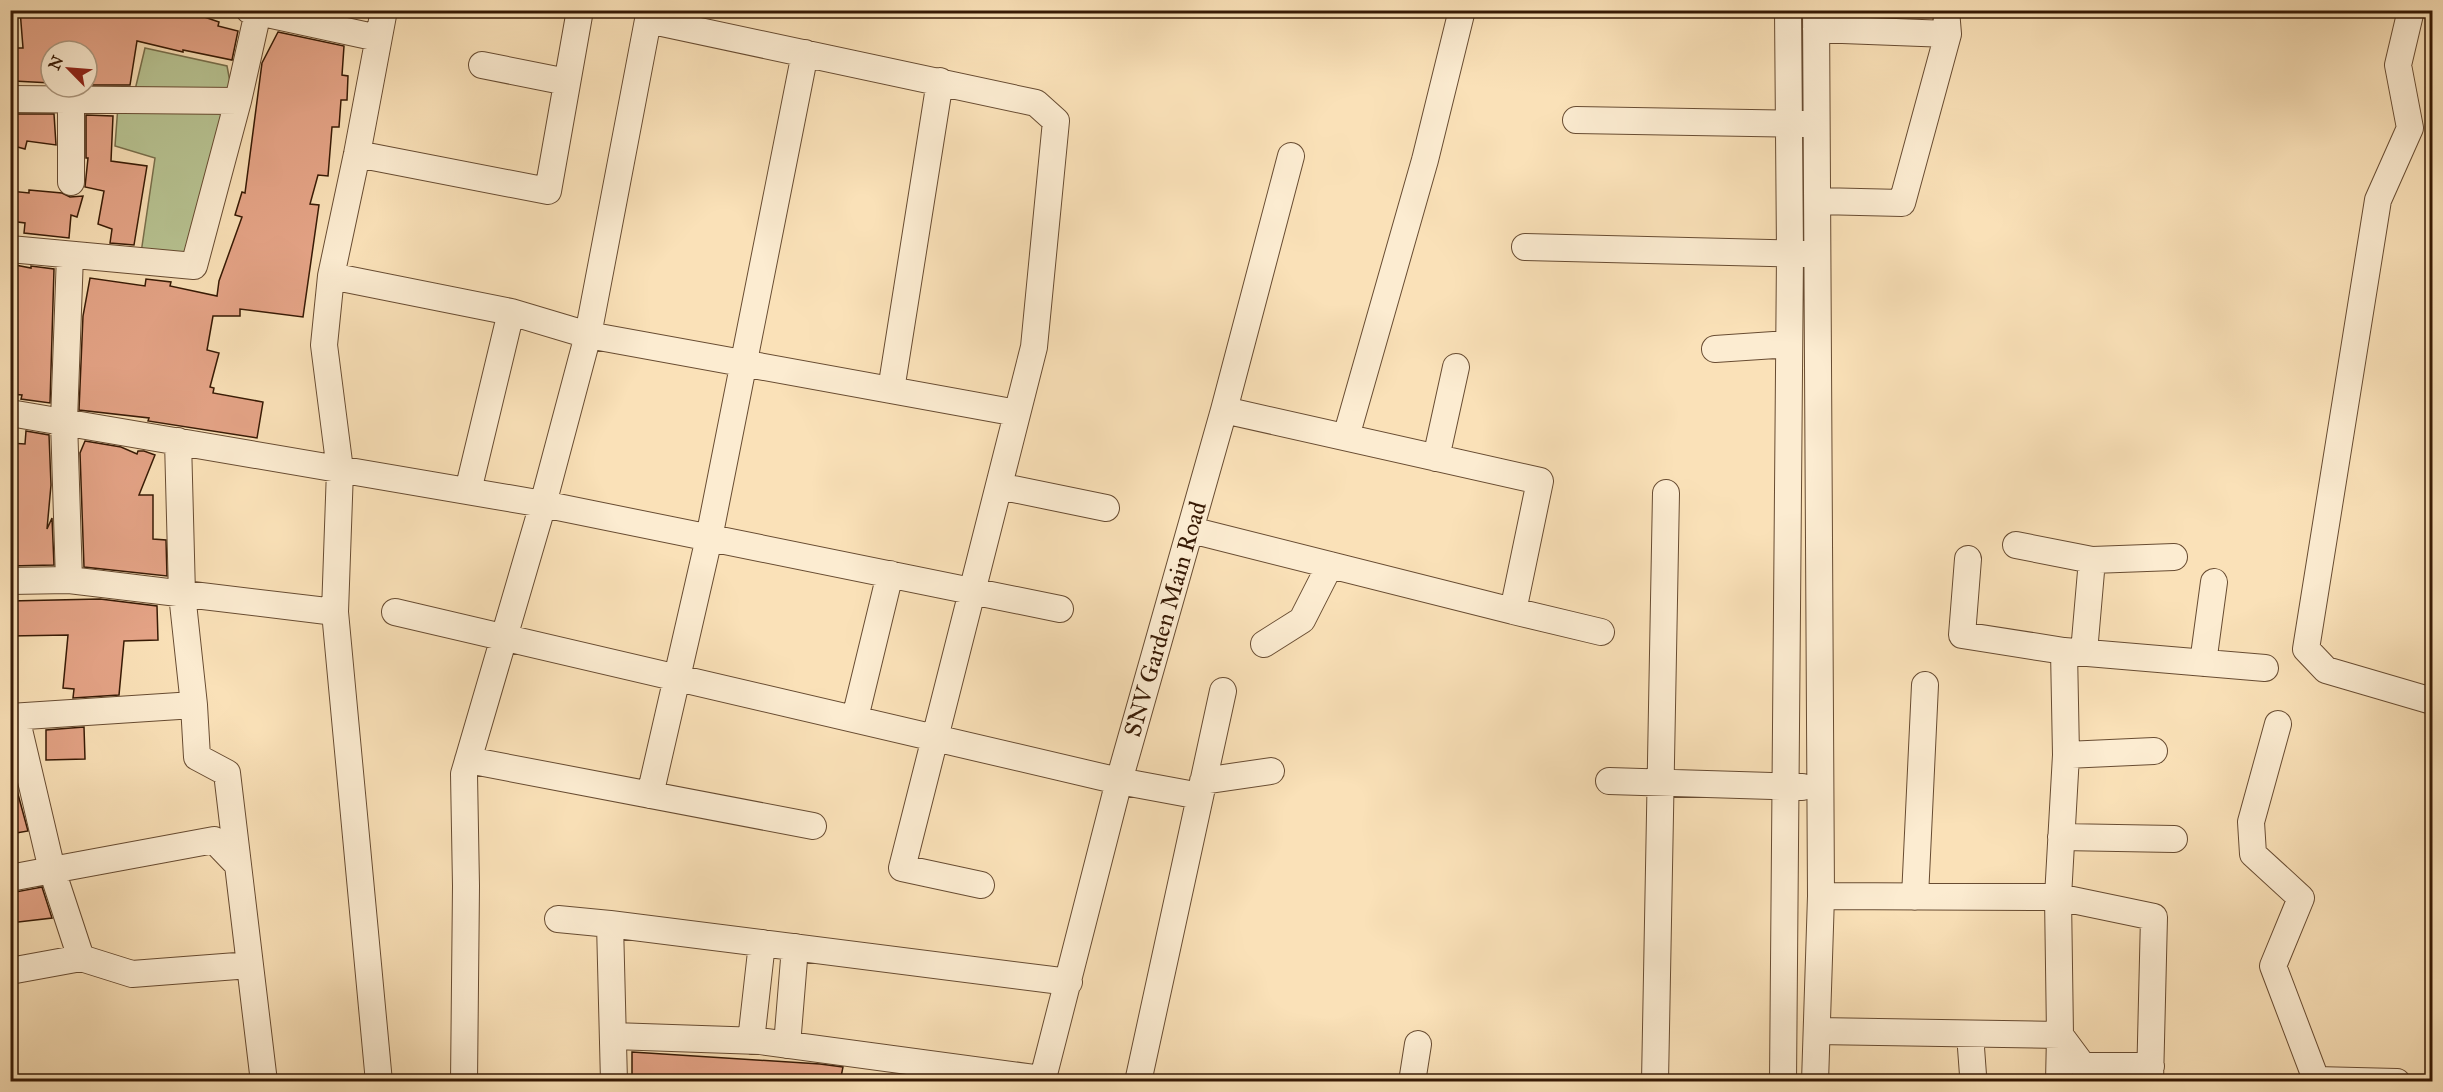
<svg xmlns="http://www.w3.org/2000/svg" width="2443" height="1092" font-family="'IM FELL Great Primer',serif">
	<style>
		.green { fill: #b8c493; stroke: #786f4c; stroke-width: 1.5 }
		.building { fill: #e5a487; stroke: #371a05; stroke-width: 1.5 }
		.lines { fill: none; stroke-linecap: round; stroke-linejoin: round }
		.minor-casing { stroke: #684c32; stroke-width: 28 }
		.minor { stroke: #fcecd1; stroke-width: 26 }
		.labels { text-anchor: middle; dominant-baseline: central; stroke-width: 4.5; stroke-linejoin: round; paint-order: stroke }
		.street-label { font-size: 24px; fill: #371a05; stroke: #fcecd1 }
	</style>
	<rect width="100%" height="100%" fill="#fae1b8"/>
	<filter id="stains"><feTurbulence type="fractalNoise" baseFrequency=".00333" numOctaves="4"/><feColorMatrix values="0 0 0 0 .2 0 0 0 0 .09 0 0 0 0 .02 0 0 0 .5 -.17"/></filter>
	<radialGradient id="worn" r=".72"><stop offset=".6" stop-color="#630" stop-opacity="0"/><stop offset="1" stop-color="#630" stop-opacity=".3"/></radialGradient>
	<!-- green -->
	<path class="green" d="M145 48 227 66 231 87 188 257 141 253 155 158 115 146 119 92 135 90Z"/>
	<!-- building -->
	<path class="building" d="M20 10H184L219 22 218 26 238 31 232 60 183 50V52L137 41 130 85H87V51H51V83L14 81 17 48H23Z
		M278 32 344 46 342 75 348 76 347 100H341L339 127H332L328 176 318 175 310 204 319 205 303 317 240 309V316H213L207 350 219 353 210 387 214 388 213 393 263 402 257 438 148 421 149 418 79 410 83 316 90 278 145 286 146 279 171 282 170 286 217 296 219 281 242 217 235 215 242 192 245 193 262 63Z
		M10 114H54L56 145 27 141 25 149 10 145Z
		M86 115 113 116 111 161 147 166 134 245 110 243 112 229 98 224 104 191 85 187 88 158H86Z
		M29 190 62 193 70 197 83 196 77 217 71 215 69 238 24 233 25 223 10 221V191L29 193Z
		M10 264 31 268V266L54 269 50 403 21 399 22 395 10 394Z
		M26 431 49 435 51 485 47 529 52 518 54 565 10 566 14 476H10V443L25 444Z
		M85 441 121 447 137 454 138 451H144L155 455 139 495H153V539L166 540 167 576 84 567 80 453Z
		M100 599 157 606 158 640 124 641 119 695 73 698 74 689 63 688 68 635 10 636V601Z
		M84 727 85 759 46 760V730Z
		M10 765 28 831 10 834Z
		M42 887 52 918 10 923V893Z
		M632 1052 820 1064 843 1067 840 1082H632Z"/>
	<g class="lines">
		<defs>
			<path id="minor" d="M249 10 378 38
				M1946 10 1948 34
				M2411 10 2398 65 2410 128 2378 200 2306 649 2326 670 2432 701
				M1816 29 1948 34 1902 203 1818 201
				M482 65 567 82
				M10 99 238 101
				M71 100V182
				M1576 120 1805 124
				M357 154 548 191 580 10
				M1525 247 1806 254
				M10 249 194 266 238 101 258 12
				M331 276 511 312 468 491
				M511 312 588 335 1017 413
				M1715 349 1789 344
				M891 390 940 81
				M1224 410 1540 481 1513 611 1601 632
				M10 413 543 504 1060 609
				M1346 437 1425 160 1462 10
				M1436 458 1456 367
				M999 486 1106 508
				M1191 530 1513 611
				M2016 545 2092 560 2174 557
				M1968 559 1962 635 2064 651 2265 668
				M69 580 64 421 70 255
				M10 581 69 580 335 612
				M395 612 1119 781 1200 796
				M1264 644 1302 620 1330 565
				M2084 652 2092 560
				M2203 663 2214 582
				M194 705 197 757 227 773 264 1082
				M10 717 194 705 182 594 178 441
				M855 718 890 574
				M2278 724 2251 822 2253 854 2301 898 2273 966 2317 1082
				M2066 755 2154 751
				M468 760 813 826
				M1203 781 1271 771
				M1609 781 1802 787
				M650 795 709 538 805 53
				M2061 837 2174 839
				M238 865 214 840 52 870 81 958 132 974 250 965
				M10 878 52 870 16 717
				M1821 896 2058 897 2154 917 2150 1082
				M1915 897 1925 685
				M558 919 610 924 1069 982
				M610 924 614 1082
				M10 971 81 958
				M1817 1031 2060 1035 2058 897 2066 755 2064 651
				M1970 1034 1973 1075
				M2060 1035 2083 1066H2151
				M613 1036 760 1041 1042 1079
				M751 1041 762 943
				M787 1045 795 947
				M2316 1080 2397 1082
				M379 1082 335 612 340 470 324 345 331 276 357 154 384 10
				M464 1082 466 886 464 774 543 504 588 335 648 20 1036 103 1056 121 1034 347 902 868 981 885
				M1042 1082 1119 781 1224 410 1291 156
				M1138 1082 1223 691
				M1412 1082 1418 1044
				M1655 1082 1666 493
				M1783 1082 1790 254 1788 10
				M1815 1082 1821 896 1816 10
				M2059 1082 2060 1035"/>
		</defs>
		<!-- minor casing -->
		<use href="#minor" class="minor-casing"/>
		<!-- minor -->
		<use href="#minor" class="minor"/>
	</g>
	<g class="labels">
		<!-- street labels -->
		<g class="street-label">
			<text transform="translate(1165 619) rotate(-74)">SNV Garden Main Road</text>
		</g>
	</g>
	<!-- margin -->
	<rect width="2443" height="1092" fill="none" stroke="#fae1b8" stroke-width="36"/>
	<rect x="12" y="12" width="2419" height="1068" fill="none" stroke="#371a05" stroke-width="3"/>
	<rect x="18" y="18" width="2407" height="1056" fill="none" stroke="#371a05" stroke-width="1.5"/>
	<!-- north arrow -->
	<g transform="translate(69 69) rotate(295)"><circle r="28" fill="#fcecd1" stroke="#ad987f" stroke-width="1.5"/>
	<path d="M0-4.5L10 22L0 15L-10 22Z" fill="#8f2418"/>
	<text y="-9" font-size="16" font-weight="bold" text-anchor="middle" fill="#371a05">N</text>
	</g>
	<rect width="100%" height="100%" filter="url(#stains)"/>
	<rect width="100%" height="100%" fill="url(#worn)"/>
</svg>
